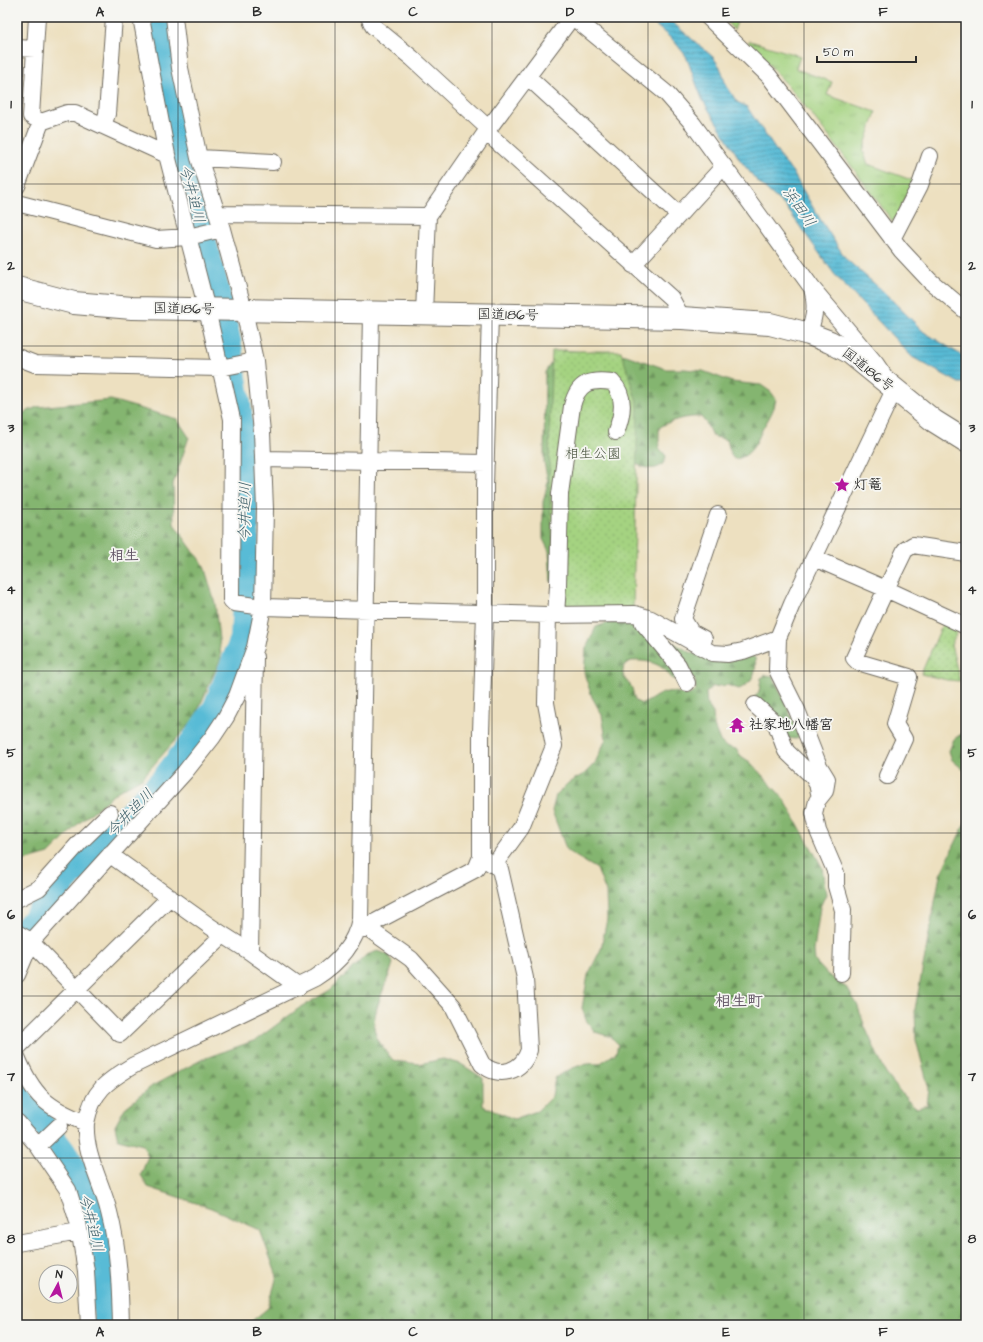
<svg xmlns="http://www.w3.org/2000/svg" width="983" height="1342" font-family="'Architects Daughter','Klee One',sans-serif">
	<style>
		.grass { fill: url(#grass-tufts); stroke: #687f56 }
		.forest { fill: url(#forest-firs); stroke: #58704d; fill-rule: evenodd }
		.park { fill: url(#park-dots); stroke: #687f56 }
		.water { fill: url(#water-rules); stroke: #427380 }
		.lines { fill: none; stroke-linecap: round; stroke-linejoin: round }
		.river { stroke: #58bbd6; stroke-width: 24 }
		.minor-casing { stroke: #6f6a5f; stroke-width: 18 }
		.highway-casing { stroke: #6f6a5f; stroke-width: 24 }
		.minor { stroke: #fff; stroke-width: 16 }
		.highway { stroke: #fff; stroke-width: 22 }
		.grid { fill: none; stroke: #2b2b2b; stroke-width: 1; stroke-opacity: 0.55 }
		.labels { text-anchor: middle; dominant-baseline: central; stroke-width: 3.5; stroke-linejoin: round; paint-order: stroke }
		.street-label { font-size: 14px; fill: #2b2b2b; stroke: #f6f6f2 }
		.park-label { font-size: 14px; fill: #4a5540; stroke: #f6f6f2 }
		.poi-label { font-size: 14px; font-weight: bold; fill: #2b2b2b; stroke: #f6f6f2; text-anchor: start }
		.water-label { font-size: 15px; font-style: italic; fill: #3b5d67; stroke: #f6f6f2 }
		.neighbourhood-label { font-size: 15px; font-weight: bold; fill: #665969; stroke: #f6f6f2 }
		.quarter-label { font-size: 16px; font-weight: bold; fill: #665969; stroke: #f6f6f2 }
		.neatline { fill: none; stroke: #2b2b2b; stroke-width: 1.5 }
		.grid-label { font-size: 13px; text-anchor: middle; font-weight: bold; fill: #2b2b2b }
	</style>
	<defs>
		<pattern id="grass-tufts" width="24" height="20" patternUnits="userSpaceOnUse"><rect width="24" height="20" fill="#a5d381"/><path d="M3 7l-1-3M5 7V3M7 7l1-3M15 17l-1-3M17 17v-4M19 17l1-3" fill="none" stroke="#8eb570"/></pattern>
		<pattern id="forest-firs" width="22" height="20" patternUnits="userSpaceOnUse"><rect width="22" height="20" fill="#84b56f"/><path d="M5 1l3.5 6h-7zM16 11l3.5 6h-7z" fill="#6c935b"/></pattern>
		<pattern id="park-dots" width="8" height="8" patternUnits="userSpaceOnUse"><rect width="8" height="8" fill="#a5d381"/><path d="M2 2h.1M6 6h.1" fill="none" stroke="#8eb570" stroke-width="1.8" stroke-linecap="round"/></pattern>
		<pattern id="water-rules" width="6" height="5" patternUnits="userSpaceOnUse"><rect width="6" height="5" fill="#58bbd6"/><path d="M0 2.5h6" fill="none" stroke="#4998ae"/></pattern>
	</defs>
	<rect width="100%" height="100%" fill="#f6f6f2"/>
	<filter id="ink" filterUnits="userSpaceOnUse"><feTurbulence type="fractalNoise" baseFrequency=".025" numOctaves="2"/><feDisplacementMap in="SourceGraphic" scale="8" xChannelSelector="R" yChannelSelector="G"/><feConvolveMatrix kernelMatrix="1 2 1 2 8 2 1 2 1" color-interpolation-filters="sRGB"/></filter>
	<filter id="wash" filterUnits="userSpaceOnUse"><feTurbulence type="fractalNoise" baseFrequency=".012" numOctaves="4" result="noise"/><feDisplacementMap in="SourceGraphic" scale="16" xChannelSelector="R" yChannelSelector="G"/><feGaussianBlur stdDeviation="0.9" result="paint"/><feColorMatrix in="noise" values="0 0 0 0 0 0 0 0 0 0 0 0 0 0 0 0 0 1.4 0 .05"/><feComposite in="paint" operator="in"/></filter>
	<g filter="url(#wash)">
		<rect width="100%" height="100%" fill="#ede0c0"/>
		<!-- grass -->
		<path class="grass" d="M725 17H739L734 30 725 20Z
			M750 41 800 56 796 69 832 82 827 95 876 112 863 151 868 164 914 181 893 222C847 160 802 97 748 42Z"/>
		<!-- forest -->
		<path class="forest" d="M563 350 595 353 606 352 626 355 666 369H685L703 371 732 382 761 385 771 392 776 399C774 411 769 418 763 428 757 441 751 458 734 459L731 455 727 440 712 436 706 423 701 417C687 416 670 420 659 428V448L666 456C663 473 645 470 633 462L551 582 549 551 543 539V502L548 482 544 462 545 372 558 353Z
			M111 400 177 419 189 437 173 484 174 524 204 566 215 603 221 658 194 719 142 778 118 791 78 824 49 854 17 863V416L37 407Z
			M632 621 692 653 726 659 752 655 755 658C758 672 751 684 739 689L727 685 711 687 706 693 707 704 713 713 714 726 720 741 725 746 736 749 741 756 750 762 784 799 822 867 826 894 820 907 814 951 815 961 828 975 847 988 857 1004 865 1027 886 1074 907 1100 917 1108 927 1105 929 1089 916 1040 915 1009 940 875 966 821V1325H247L268 1308 277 1276 260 1230 211 1208 148 1187 141 1175 148 1156 143 1145 118 1139 115 1126 125 1108 152 1086 203 1059 256 1040 298 1009 330 990 366 955 378 951 389 955 393 963C388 982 370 1014 375 1032 378 1043 387 1053 394 1061L419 1064 443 1059 461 1064 483 1078V1106L514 1119 537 1111 552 1096 555 1078C569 1069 582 1062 599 1064L616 1053 618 1044 611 1037 595 1032 586 1020 582 1008 588 975 601 949 607 919 606 892 597 869 567 851 552 811 556 795 568 783 584 774 595 763 606 739 602 715 592 697 584 673 586 648 596 627 610 622ZM631 661C648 660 663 663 672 679L691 677 695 680 696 690C685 702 680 689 667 692 658 693 651 701 642 704L635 701C634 697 633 692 632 688 627 679 620 679 624 666Z
			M766 675 773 676 800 736 796 739 787 738 753 699 759 692 761 678Z
			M966 731V776L965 771 952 760 949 751 954 739Z"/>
		<!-- park -->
		<path class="park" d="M552 351H621L638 405 633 608 552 609C558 573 551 536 550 500 548 450 550 400 552 351Z
			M943 623 958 630 951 645 960 681 947 680 921 674Z"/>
		<!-- water -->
		<path class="water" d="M646 17H666L713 57 720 67 726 85 737 102 747 107 783 161 792 171 815 211 846 259 884 292 924 332 966 358V383H959L912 357 835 275 786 207 757 181 740 160 702 99 686 56 674 41Z"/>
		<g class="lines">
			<!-- river -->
			<path class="river" d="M17 939 48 901 115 828 162 780 196 736 215 707 242 639 247 541 246 506 245 457 239 403 230 345 216 283 176 136 163 65 158 17
				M17 1094C33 1113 50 1132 65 1153 100 1200 104 1268 105 1325"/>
		</g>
	</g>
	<g filter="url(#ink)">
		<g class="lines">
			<defs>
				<path id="minor" d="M37 17 31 116 41 122
					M141 17 167 155 207 310 232 419 231 600 234 603 263 607 548 615 635 614 651 619 712 653 728 654 743 651 778 638 792 604 894 390 876 364 812 288
					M369 17 373 26 412 58 489 129
					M573 17 666 93 693 124 812 288C817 306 814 317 809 334
					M708 17 769 76 901 250 930 281 966 311
					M17 48 35 49
					M527 76 679 215
					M103 126 107 114 114 17
					M486 132 671 298 682 318
					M199 158 273 162
					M17 186 41 122 67 113H75L167 155
					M17 203 156 239 188 237 222 229
					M217 214 428 216
					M892 239 920 185 930 156
					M633 265 724 166
					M424 313 428 216 486 132 572 17
					M17 357 35 364 220 368 255 361
					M263 459 486 463
					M814 558 886 589 905 550 913 545 966 553
					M556 614 558 586 560 494 572 406C578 382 590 379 612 382 626 396 623 414 616 432
					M642 616 643 623 678 665 687 683
					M778 638 777 670 797 710 819 766 827 779 825 791 817 801 814 813 818 831 836 873V886L843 910 841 973
					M704 639 691 632 683 619 718 515
					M255 657 250 952 299 987
					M755 705 776 724 786 751 813 777 817 784 820 797
					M887 776 904 739 895 724 909 677 858 662 854 658 886 589 966 626
					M111 853 116 859 211 927 250 952
					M494 865 521 828 554 746 546 703 548 615
					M17 899 39 888 80 842 110 813
					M366 927 411 959 453 1006 482 1064C499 1079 522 1072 529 1050L525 978 500 869 481 857
					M358 931 476 869 481 857V732L485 613V486L490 315
					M17 933 29 940 120 1034 223 935
					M17 975 31 942 185 772 212 738 226 717 237 696 255 647 263 607 265 509 262 432 255 361 244 310 222 229 199 158 180 68 174 17
					M17 1048 170 897
					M17 1057C33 1096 47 1108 86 1123 84 1154 102 1183 109 1212 119 1250 120 1286 121 1325
					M17 1122 38 1146 68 1190 78 1222 86 1271 89 1325
					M86 1123C92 1091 107 1081 134 1065L315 978C337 964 355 945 360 919L371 313
					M38 1146 59 1126
					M17 1243 79 1232"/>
				<path id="highway" d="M17 288 74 303 132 308 682 318 770 324 809 334 830 342 849 352 934 421 966 441"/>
			</defs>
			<!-- minor casing -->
			<use href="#minor" class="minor-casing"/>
			<!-- highway casing -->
			<use href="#highway" class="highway-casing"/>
			<!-- minor -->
			<use href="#minor" class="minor"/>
			<!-- highway -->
			<use href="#highway" class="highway"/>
		</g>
	</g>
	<!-- grid -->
	<path class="grid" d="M178 17V1325M335 17V1325M492 17V1325M648 17V1325M804 17V1325M17 184H966M17 346H966M17 509H966M17 671H966M17 833H966M17 996H966M17 1158H966"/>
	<!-- icons -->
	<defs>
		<symbol id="sight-bare" viewBox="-9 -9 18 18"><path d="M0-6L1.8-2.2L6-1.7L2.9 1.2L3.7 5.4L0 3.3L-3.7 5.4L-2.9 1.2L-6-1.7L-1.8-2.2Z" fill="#b5179e" stroke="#f6f6f2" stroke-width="2.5" paint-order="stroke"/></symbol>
		<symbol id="temple-bare" viewBox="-9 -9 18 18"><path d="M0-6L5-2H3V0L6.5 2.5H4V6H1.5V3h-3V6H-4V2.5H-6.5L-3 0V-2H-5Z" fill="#b5179e" stroke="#f6f6f2" stroke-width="2.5" paint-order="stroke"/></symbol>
	</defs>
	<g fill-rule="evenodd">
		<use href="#sight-bare" x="831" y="474" width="22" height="22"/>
		<use href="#temple-bare" x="726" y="714" width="22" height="22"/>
	</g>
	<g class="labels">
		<!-- street labels -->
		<g class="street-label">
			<text transform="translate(184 309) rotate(1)">国道186号</text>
			<text transform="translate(508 315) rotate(1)">国道186号</text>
			<text transform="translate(868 370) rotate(38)">国道186号</text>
		</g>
		<!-- park labels -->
		<g class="park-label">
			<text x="593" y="454">相生公園</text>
		</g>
		<!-- poi labels -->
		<g class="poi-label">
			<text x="854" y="485">灯篭</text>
			<text x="749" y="725">社家地八幡宮</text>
		</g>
		<!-- water labels -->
		<g class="water-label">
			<text transform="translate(192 194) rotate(75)">今井迫川</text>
			<text transform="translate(799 207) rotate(55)">浜田川</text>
			<text transform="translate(245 512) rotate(-89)">今井迫川</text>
			<text transform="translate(130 813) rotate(-46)">今井迫川</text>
			<text transform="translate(91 1223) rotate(76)">今井迫川</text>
		</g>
		<!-- neighbourhood labels -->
		<g class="neighbourhood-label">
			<text x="124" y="555">相生</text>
		</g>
		<!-- quarter labels -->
		<g class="quarter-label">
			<text x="739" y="1001">相生町</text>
		</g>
	</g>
	<!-- margin -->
	<rect width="983" height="1342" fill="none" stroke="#f6f6f2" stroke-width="44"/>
	<!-- north arrow -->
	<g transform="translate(58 1284) rotate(7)"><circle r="19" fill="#f6f6f2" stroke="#a5a5a2"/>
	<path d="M0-3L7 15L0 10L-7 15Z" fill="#b5179e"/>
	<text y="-6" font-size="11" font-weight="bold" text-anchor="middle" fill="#2b2b2b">N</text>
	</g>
	<!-- scale -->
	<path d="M817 56v6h99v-6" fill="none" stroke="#2b2b2b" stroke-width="2"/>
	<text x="823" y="56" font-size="12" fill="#2b2b2b" stroke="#f6f6f2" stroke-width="3" paint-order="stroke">50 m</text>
	<rect x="22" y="22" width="939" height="1298" class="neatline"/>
	<g class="grid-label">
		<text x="100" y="16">A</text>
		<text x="257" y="16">B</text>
		<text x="413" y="16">C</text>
		<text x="570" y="16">D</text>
		<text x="726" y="16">E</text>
		<text x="883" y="16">F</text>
		<text x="11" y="108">1</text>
		<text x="972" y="108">1</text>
		<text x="11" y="270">2</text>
		<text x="972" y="270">2</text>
		<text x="11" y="432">3</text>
		<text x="972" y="432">3</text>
		<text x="11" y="594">4</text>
		<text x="972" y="594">4</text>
		<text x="11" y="757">5</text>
		<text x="972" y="757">5</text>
		<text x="11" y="919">6</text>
		<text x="972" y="919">6</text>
		<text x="11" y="1081">7</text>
		<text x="972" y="1081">7</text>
		<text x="11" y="1243">8</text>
		<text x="972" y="1243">8</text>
		<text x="100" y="1336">A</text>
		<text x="257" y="1336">B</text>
		<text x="413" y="1336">C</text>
		<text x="570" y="1336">D</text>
		<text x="726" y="1336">E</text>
		<text x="883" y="1336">F</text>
	</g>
</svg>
